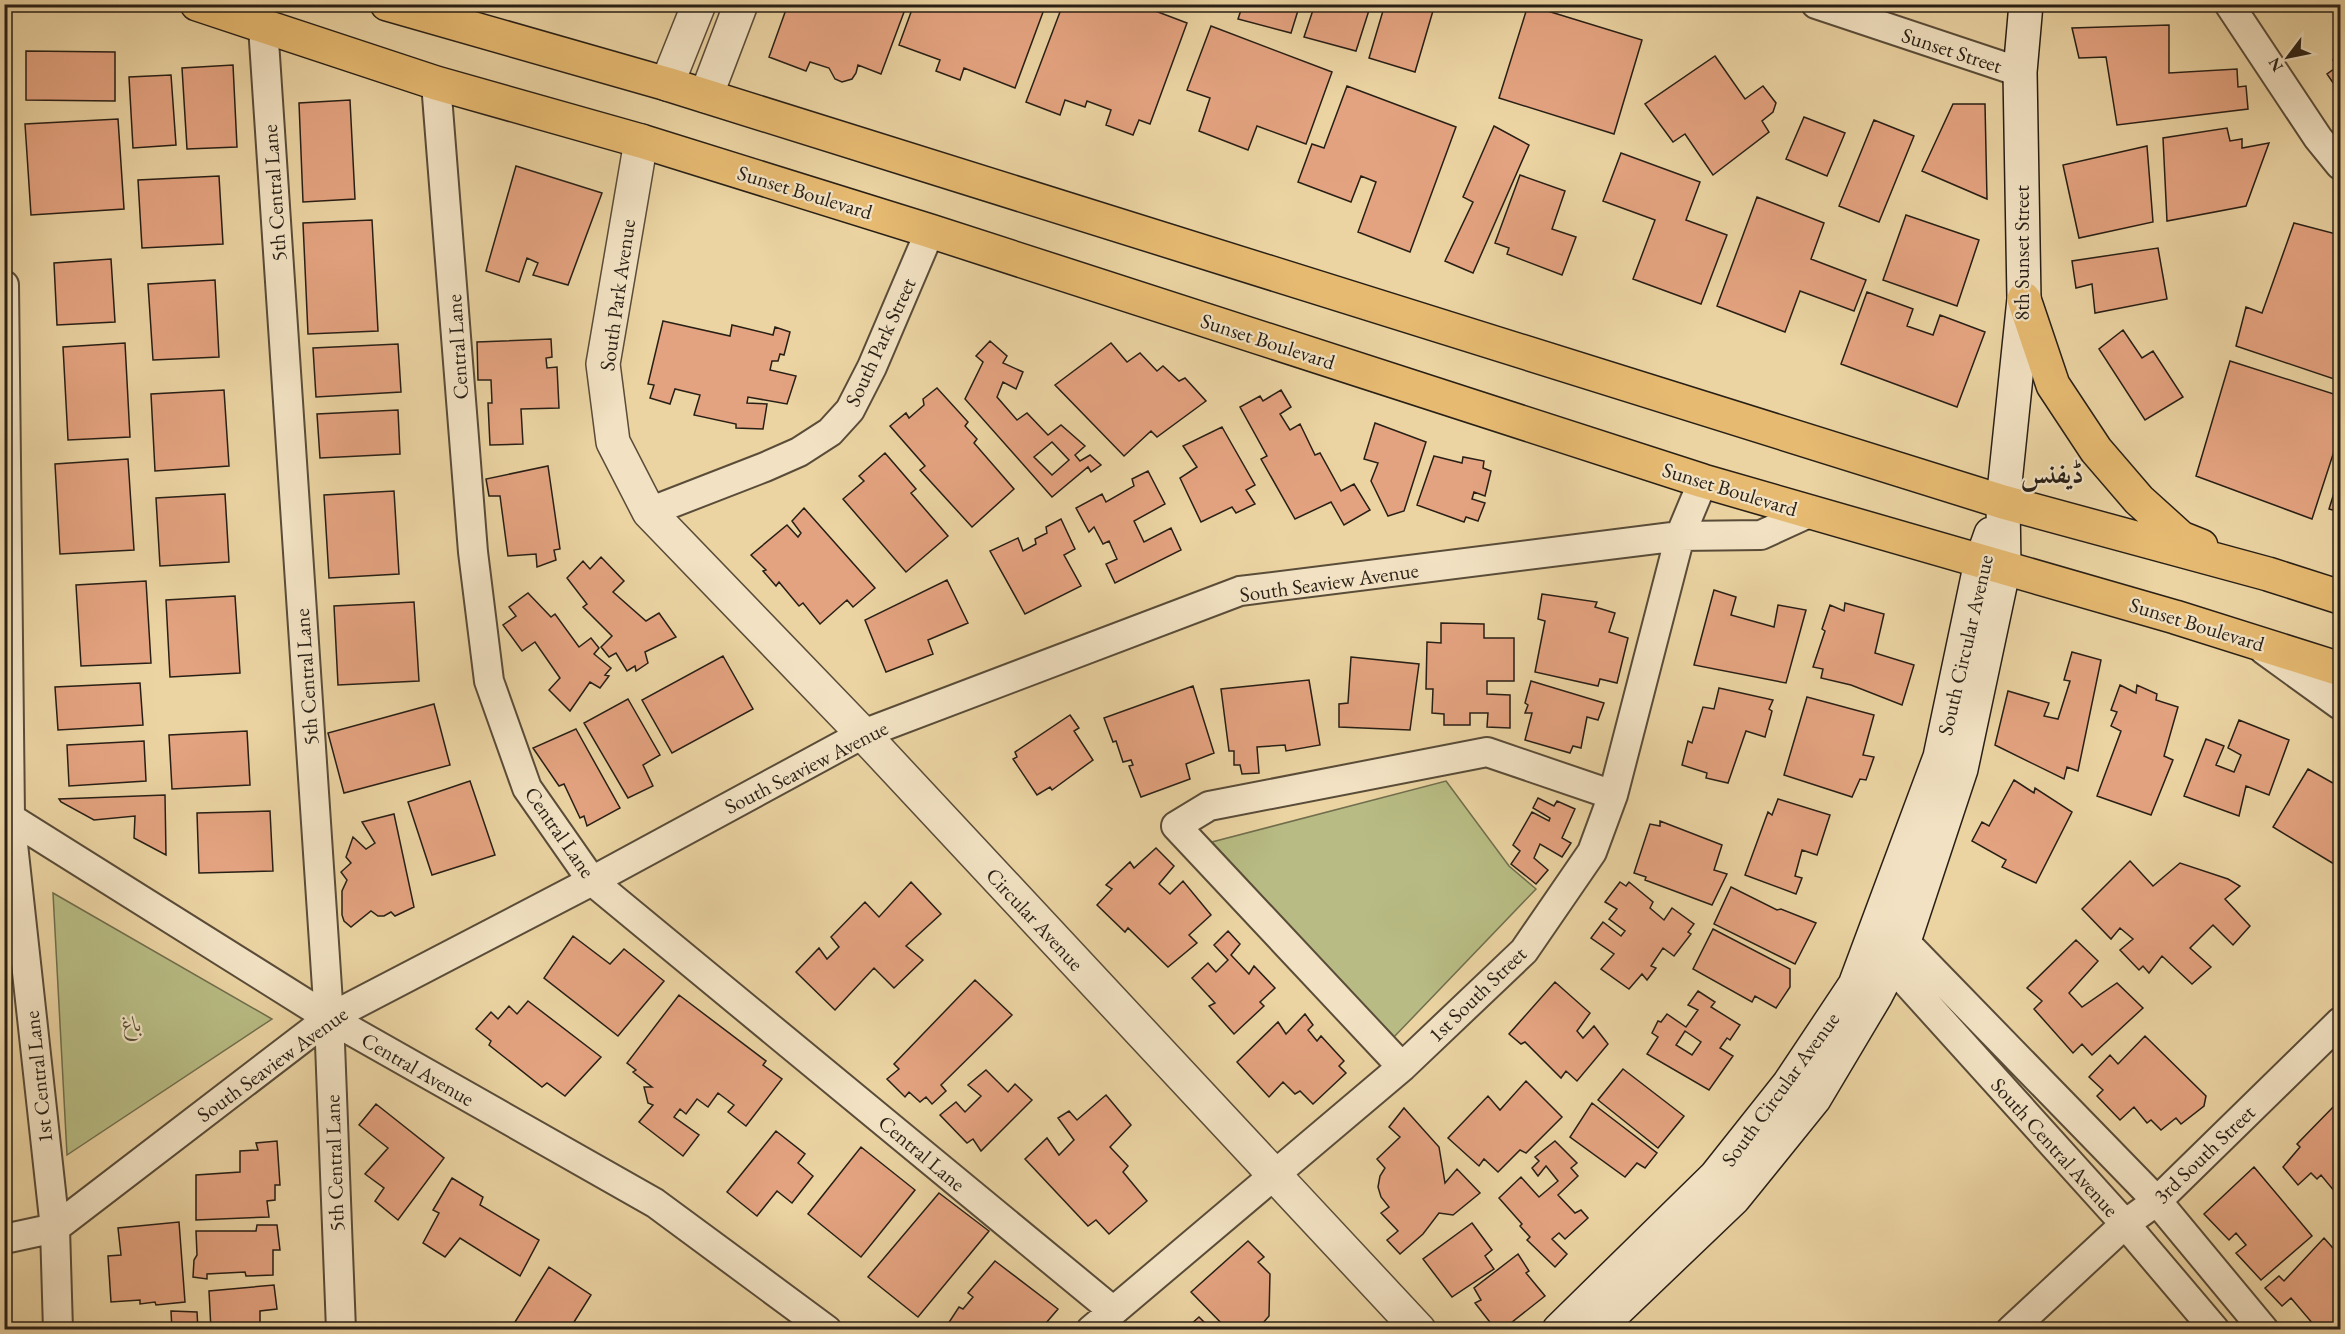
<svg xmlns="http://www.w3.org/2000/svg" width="2345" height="1334" font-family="'EB Garamond',Amiri,serif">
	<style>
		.green { fill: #b8bc84; stroke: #706e4c; stroke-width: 1.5 }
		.building { fill: #e4a380; stroke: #281f15; stroke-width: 1.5; fill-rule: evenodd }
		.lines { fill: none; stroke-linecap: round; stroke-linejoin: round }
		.minor-casing { stroke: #594c38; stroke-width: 32 }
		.tertiary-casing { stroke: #594c38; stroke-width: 36 }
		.secondary-casing { stroke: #281f15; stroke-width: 36 }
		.primary-casing { stroke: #281f15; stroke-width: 36 }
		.minor { stroke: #f2e2c3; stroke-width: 28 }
		.tertiary { stroke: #f2e2c3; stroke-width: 33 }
		.secondary { stroke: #f2e2c3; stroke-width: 33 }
		.primary { stroke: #e6ba71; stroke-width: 33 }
		.labels { text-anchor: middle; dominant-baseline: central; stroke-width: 4.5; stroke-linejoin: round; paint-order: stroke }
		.street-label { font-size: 21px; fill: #281f15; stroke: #f2e2c3 }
		.park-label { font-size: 21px; font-style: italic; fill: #534e36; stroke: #f2e2c3 }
		.district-label { font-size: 27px; font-weight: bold; fill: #281f15; stroke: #f2e2c3 }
	</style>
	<rect width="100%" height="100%" fill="#ebd3a2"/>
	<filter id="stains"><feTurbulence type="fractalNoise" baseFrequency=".00333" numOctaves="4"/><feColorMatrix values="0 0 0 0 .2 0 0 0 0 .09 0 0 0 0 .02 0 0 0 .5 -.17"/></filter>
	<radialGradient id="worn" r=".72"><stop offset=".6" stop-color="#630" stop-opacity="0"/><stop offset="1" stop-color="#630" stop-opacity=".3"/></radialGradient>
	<!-- green -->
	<path class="green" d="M1446 781 1509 866 1536 889 1393 1038 1212 842Z
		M53 893 272 1019 67 1155Z"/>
	<!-- building -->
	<path class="building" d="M788 4H907L881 74 858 65 856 73 852 79 842 82 835 79 829 68 810 62 806 71 769 57Z
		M914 4H1046L1015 88 964 68 960 80 936 71 940 60 899 45Z
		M1063 4H1137L1187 23 1150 124 1139 120 1133 135 1106 125 1111 110 1087 101 1085 107 1065 100 1060 115 1026 102Z
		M1243 4H1300L1291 33 1238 19Z
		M1315 4H1371L1356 51 1304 37Z
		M1385 4H1435L1415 72 1369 58Z
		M1528 5 1642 40 1614 134 1499 98Z
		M2169 25V73L2237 69 2238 87 2246 86 2248 109 2117 125 2106 57 2079 58 2072 28Z
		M1211 26 1332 72 1306 144 1257 126 1248 150 1199 131 1210 98 1187 90Z
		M26 51 115 52V101L26 100Z
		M2340 55V93L2327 74 2338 66 2333 60Z
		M1715 56 1745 99 1763 86 1776 103 1773 112 1762 121 1769 132 1713 175 1685 134 1673 142 1645 104Z
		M233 65 237 147 187 149 182 68Z
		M171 75 176 145 133 148 129 77Z
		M1347 86 1456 127 1410 252 1358 232 1376 182 1361 176 1351 202 1298 182 1312 144 1324 148Z
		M350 100 355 199 303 202 299 103Z
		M1953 104H1985L1987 199 1922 171Z
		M1804 117 1845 133 1827 176 1786 159Z
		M118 119 124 209 31 215 25 124Z
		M1874 120 1914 136 1879 222 1839 206Z
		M1494 126 1529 145 1473 273 1445 261 1473 202 1463 197Z
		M2227 128 2230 141 2242 139V148L2269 143 2246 206 2167 221 2163 138Z
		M2147 146 2153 222 2079 238 2063 165Z
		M1621 153 1700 182 1686 220 1727 235 1701 304 1633 279 1655 220 1603 201Z
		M516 166 602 193 568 285 533 275 538 263 527 258 519 282 486 271Z
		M1520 175 1565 191 1552 229 1576 237 1562 275 1507 254 1509 248 1495 243Z
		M219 176 223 244 142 248 138 180Z
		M1757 197 1824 223 1811 259 1866 280 1854 311 1800 291 1785 332 1717 306Z
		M1906 215 1979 240 1957 306 1883 280Z
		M372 220 378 331 308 334 303 223Z
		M2294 223 2340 235V381L2236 346 2246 307 2262 313Z
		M2158 248 2167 299 2095 313 2092 284 2076 288 2072 261Z
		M111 259 115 322 57 325 54 263Z
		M215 280 219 357 153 360 148 284Z
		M1867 292 1913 309 1907 326 1933 335 1940 315 1985 332 1957 407 1841 364Z
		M663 321 730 336 732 325 773 335 775 327 790 332 784 355 780 354 778 361H772L770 370 796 376 787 404 748 397 747 403 767 404 763 429 736 428V424L694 415 700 395 675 389 670 404 650 398 654 385 648 384Z
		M2123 330 2142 358 2153 351 2183 397 2145 420 2099 349Z
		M551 339 552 357 546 358 547 368 557 367 559 408 521 409 523 444 490 445 488 403H492L491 380H478L477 342Z
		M990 341 1007 356 1003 363 1023 372 1016 389 1003 382 997 397 1017 420 1027 413 1048 435 1061 425 1085 446 1075 455 1080 461 1090 455 1101 465 1091 472 1088 467 1052 497 965 399 983 362 976 356ZM1052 442 1069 460 1052 475 1034 457Z
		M125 343 130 437 68 440 63 347Z
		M1111 343 1127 362 1140 353 1157 371 1163 366 1179 381 1185 378 1206 401 1157 437 1151 431 1124 456 1055 385Z
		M398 344 401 392 316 397 313 348Z
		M2230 361 2340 396V433L2312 519 2196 476Z
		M937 388 968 422 965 426 977 439 974 443 1014 489 972 527 920 470 925 466 890 426 906 413 909 418 924 405 923 399Z
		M224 390 229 466 155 471 151 394Z
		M1281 390 1291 407 1280 414 1290 430 1300 424 1315 455 1320 453 1341 491 1354 484 1370 510 1344 525 1331 502 1295 519 1261 459 1267 456 1240 407 1260 396 1263 401Z
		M398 410 400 454 320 458 317 414Z
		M1375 423 1426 442 1404 511 1388 516 1371 481 1378 463 1364 459Z
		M1222 427 1255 485 1246 490 1255 504 1236 513 1232 507 1201 522 1180 478 1197 467 1183 446Z
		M885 453 916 489 911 493 948 536 906 572 843 499 864 481 859 476Z
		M1434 456 1462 463 1463 457 1484 461 1483 468 1491 471 1485 496 1474 492 1472 499 1485 503 1478 521 1466 517 1464 522 1417 505Z
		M128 459 134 550 60 554 55 464Z
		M548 466 560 549 554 550 556 560 537 567 536 554 508 556 500 496H489L486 479Z
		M1148 471 1165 504 1134 521 1144 542 1171 528 1181 550 1115 583 1106 564 1117 559 1109 541 1103 544 1094 527 1089 532 1076 508 1102 494 1106 502 1134 486 1132 479Z
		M2340 474V512L2329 509Z
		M394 491 399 574 329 578 324 495Z
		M225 494 229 562 160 566 156 498Z
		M804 508 875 588 853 607 847 600 820 624 803 603 799 606 779 582 776 586 763 571 766 570 751 555 787 525 798 537 801 533 792 521Z
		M1061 519 1075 549 1064 555 1081 586 1025 614 990 551 1018 538 1023 551 1036 544 1035 539 1047 533 1046 527Z
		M601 557 624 581 613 592 646 621 659 613 676 637 645 652 648 663 636 671 635 666 627 671 616 653 609 657 601 647 612 636 583 607 587 604 567 578 583 561 590 569Z
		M947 580 968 623 928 640 933 654 886 672 865 620Z
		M146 581 151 663 81 666 76 585Z
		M1714 590 1736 597 1731 615 1774 627 1778 605 1806 610 1786 683 1694 665Z
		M528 593 551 617 555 614 579 647 591 638 599 648 594 654 611 668 605 675 609 676 600 688 590 682 570 711 549 690 560 678 535 642 522 651 503 625 516 616 509 607Z
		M1542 594 1597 602 1595 607 1615 613 1609 632 1628 638 1617 683 1600 679 1598 686 1535 672 1545 621 1538 619Z
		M235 596 240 673 170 677 166 600Z
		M414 602 419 681 338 685 334 606Z
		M1845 603 1884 614 1875 653 1914 665 1902 705 1851 685 1821 678 1823 669 1813 667 1825 631 1822 629 1830 605 1844 611Z
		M1441 623 1484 624V638H1514V681H1487V694L1510 695V728L1487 727 1488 713H1470V725H1444V714L1432 713 1433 689H1426L1427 642 1441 643Z
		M2072 652 2101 660 2078 771 2067 767 2064 779 1995 745 2008 691 2049 703 2044 716 2058 719 2070 681 2064 680Z
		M723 656 753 709 672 753 642 700Z
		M1351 657 1419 664 1410 730 1339 727V704L1348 703Z
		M1309 680 1320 745 1286 751 1285 745 1257 747 1259 773 1242 774 1240 765H1234V751H1229L1221 689Z
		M1531 681 1604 703 1598 720 1587 717 1581 748 1573 746 1570 753 1525 740 1532 713H1525L1528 705 1525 703Z
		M140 683 143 725 58 730 55 687Z
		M2120 685 2136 693 2137 685 2157 694 2156 700 2178 707 2164 756 2173 760 2151 815 2097 796 2121 731 2111 726 2117 712 2111 710Z
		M1193 686 1214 753 1186 764 1190 779 1141 797 1129 766 1133 765 1131 760 1123 762 1116 741 1113 742 1104 718Z
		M1719 688 1773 700 1769 709 1772 711 1765 737 1746 731 1728 783 1706 778 1707 773 1682 765 1688 741 1692 743 1703 707 1714 709Z
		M1807 697 1874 715 1863 755 1874 757 1866 780 1860 779 1852 797 1784 775Z
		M628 699 660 755 643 765 653 786 628 798 584 723Z
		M434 704 450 765 344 793 328 733Z
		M1070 715 1079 728 1074 731 1093 760 1052 790 1050 787 1037 795 1013 759 1017 757 1015 752Z
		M2239 720 2289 740 2269 795 2246 786 2239 816 2184 796 2206 739 2224 746 2216 765 2234 772 2241 755 2228 748Z
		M576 729 620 808 587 826 584 816 580 818 564 784 559 786 533 748Z
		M247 731 250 785 172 789 169 735Z
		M144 741 146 781 69 786 67 745Z
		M2308 769 2340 787V864L2339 867 2273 827Z
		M2014 780 2034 793 2035 788 2072 812 2036 883 2002 867 2006 860 1972 841 1982 822 1989 826Z
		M470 781 495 855 432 875 408 802Z
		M165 795 166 855 134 838 135 816 94 820 61 802 59 799Z
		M1538 798 1554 806 1557 801 1575 809 1562 838 1571 843 1562 857 1540 844 1534 858 1548 870 1536 884 1511 864 1520 851 1513 845 1532 812 1549 821 1550 818 1533 808Z
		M1778 799 1830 815 1817 855 1802 850 1795 876 1802 878 1796 894 1745 875 1768 812 1772 815Z
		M270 811 273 871 199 873 197 813Z
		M394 814 414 907 395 916 391 912 384 916H378L371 911 351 927 344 921 342 915V891L347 880 341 872 351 863 346 857 353 837 366 849 375 843 362 822Z
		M1660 821 1722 845 1714 870 1727 874 1712 905 1645 880 1646 877 1634 873 1650 824 1660 826Z
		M1156 848 1174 866 1159 884 1170 894 1183 881 1211 915 1189 935 1197 943 1168 967 1128 928 1125 932 1097 905 1112 889 1106 885 1130 862 1134 868Z
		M2130 861 2153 886 2180 863 2228 879 2240 886 2225 899 2250 926 2233 945 2213 925 2190 948 2211 967 2192 984 2162 956 2149 973 2143 966 2139 970 2120 950 2133 939 2120 928 2111 939 2082 909Z
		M911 882 941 914 906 946 923 960 894 988 874 968 835 1010 796 972 819 948 827 959 839 947 831 937 865 902 879 917Z
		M1620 882 1626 886 1629 882 1653 902 1650 908 1664 920 1672 908 1694 924 1688 932 1691 934 1674 956 1663 948 1651 966 1656 968 1647 980 1642 974 1629 989 1601 969 1614 954 1591 938 1603 922 1621 936 1625 931 1609 919 1617 909 1605 902Z
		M1731 887 1777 910 1781 909 1816 923 1795 964 1714 924Z
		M1713 929 1790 969V987L1776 1008 1755 996 1752 1002 1693 969Z
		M1228 931 1240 944 1231 955 1249 974 1254 966 1275 988 1260 1002 1264 1006 1234 1034 1209 1006 1215 1003 1192 978 1208 963 1216 972 1228 960 1214 945Z
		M573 936 610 964 624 949 664 981 618 1036 544 978Z
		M2076 940 2098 961 2069 993 2082 1007 2117 983 2143 1008 2092 1055 2082 1044 2073 1053 2034 1009 2042 1001 2027 988Z
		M975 980 1012 1015 941 1085 946 1091 932 1104 926 1097 920 1102 909 1092 905 1097 887 1079 899 1069 894 1064Z
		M1555 982 1590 1013 1577 1031 1583 1038 1594 1026 1608 1044 1577 1081 1566 1071 1561 1078 1525 1042 1521 1044 1509 1034Z
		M1698 991 1715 1002 1711 1007 1740 1025 1730 1040 1727 1038 1720 1048 1733 1056 1709 1090 1647 1054 1658 1037 1652 1033 1658 1021 1661 1022 1667 1014 1686 1027 1698 1010 1688 1005ZM1685 1031 1701 1042 1692 1055 1676 1045Z
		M679 995 766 1061 763 1065 782 1079 746 1126 728 1112 734 1105 718 1093 708 1107 697 1099 686 1114 680 1109 674 1117 699 1135 683 1156 639 1122 653 1105 648 1103 644 1087H652L633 1072 636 1070 627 1063Z
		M528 1001 601 1057 565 1096 547 1083 542 1087 489 1045 491 1041 476 1029 491 1012 498 1019 509 1006 517 1014Z
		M1305 1014 1313 1025 1308 1030 1317 1041 1321 1036 1344 1061 1339 1066 1346 1073 1313 1104 1300 1091 1295 1094 1283 1082 1269 1097 1237 1062 1278 1022 1286 1034Z
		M2145 1036 2206 1096 2204 1106 2181 1124 2176 1118 2161 1130 2151 1120 2147 1123 2134 1107 2120 1120 2097 1096 2103 1090 2089 1077 2110 1055 2118 1064Z
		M1623 1069 1684 1116 1658 1148 1598 1100Z
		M986 1070 1008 1092 1015 1084 1032 1100 981 1151 973 1139 967 1143 940 1115 956 1102 965 1112 981 1096 968 1085Z
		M1526 1081 1562 1117 1526 1153 1520 1150 1498 1172 1484 1159 1479 1166 1448 1138 1488 1096 1500 1110Z
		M1106 1095 1131 1125 1110 1147 1128 1166 1123 1172 1147 1201 1109 1234 1096 1220 1088 1226 1025 1159 1047 1138 1059 1155 1074 1140 1058 1118 1069 1111 1077 1120Z
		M2338 1102 2340 1106V1198L2321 1175 2317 1179 2311 1173 2298 1185 2283 1167 2300 1147 2297 1144Z
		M1592 1103 1657 1153 1645 1168 1637 1163 1625 1177 1570 1137Z
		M376 1104 444 1158 398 1220 375 1201 384 1188 365 1174 388 1148 359 1125Z
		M1404 1108 1439 1147 1445 1183 1457 1169 1480 1193 1453 1215 1439 1213 1423 1234 1400 1254 1387 1240 1398 1231 1381 1213 1389 1207 1381 1197 1378 1187 1380 1176 1385 1168 1377 1159 1400 1137 1389 1127Z
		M776 1131 805 1154 798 1163 813 1176 792 1203 777 1191 757 1216 727 1192Z
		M277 1141 280 1185H275V1200L267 1201 269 1217 196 1220V1175L240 1172V1151L258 1150 256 1143Z
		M1555 1141 1577 1163 1571 1168 1578 1176 1558 1195 1575 1213 1581 1210 1588 1218 1565 1239 1559 1233 1552 1239 1567 1254 1555 1267 1527 1240 1530 1237 1520 1226 1522 1224 1499 1198 1521 1177 1539 1197 1558 1181 1546 1166 1538 1176 1532 1168 1539 1161 1535 1157Z
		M861 1147 915 1190 861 1257 808 1214Z
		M2254 1167 2312 1236 2261 1280 2236 1253 2246 1245 2236 1233 2229 1240 2204 1214Z
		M452 1178 483 1197 480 1205 539 1240 520 1276 460 1238 445 1257 423 1243 439 1213 433 1210Z
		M939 1193 989 1231 918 1317 868 1277Z
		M179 1222 185 1302 156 1305 155 1302 140 1304V1300L111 1302 108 1256 121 1255 118 1228Z
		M1472 1223 1492 1250 1485 1256 1494 1269 1452 1297 1423 1259Z
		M257 1225H277L280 1250H273V1275L246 1276 245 1272 207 1274V1279L193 1277 194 1260 197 1255 196 1231H256Z
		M2324 1238 2340 1256V1319L2329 1330H2311L2314 1325 2291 1298 2282 1306 2265 1288 2279 1276 2284 1281Z
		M1248 1241 1264 1257 1258 1262 1270 1274 1269 1316 1257 1330H1228L1191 1292Z
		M1518 1254 1529 1271 1526 1273 1545 1296 1502 1330H1496L1475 1303 1481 1300 1474 1288Z
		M995 1261 1058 1309 1040 1330H944L959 1307 963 1309 973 1297 968 1293Z
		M549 1267 591 1295 569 1330H510Z
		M274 1285 277 1309 260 1311V1330H211L209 1291Z
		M171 1311 197 1312 198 1330H172Z
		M1199 1317 1212 1330H1192L1189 1326Z"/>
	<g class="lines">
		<defs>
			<path id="minor" d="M1816 4 2020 72
				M2229 4 2318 138 2340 165
				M263 26 329 1018 341 1330
				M436 83 473 552 489 681 527 788 592 881 1112 1310
				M4 285 10 817 55 1228 58 1330
				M649 512 765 467 799 452 830 432 850 410 872 367 930 231
				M2264 650 2340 705
				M4 814 329 1018 655 1203 827 1330
				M1904 941 2157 1201 2264 1330
				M1892 966 2125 1224 2215 1330
				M1402 1067 1176 826 1209 806 1487 752 1613 795
				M4 1239 55 1228 329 1018 592 881 863 734 1240 591 1680 536 1703 481
				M1091 1330 1402 1067 1524 951 1592 852 1613 795 1680 536 1761 535 1809 513
				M2011 1330 2125 1224 2157 1201 2340 1022"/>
			<path id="tertiary" d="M667 84 699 4
				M706 96 741 4
				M641 141 603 364 613 442 649 512 863 734 1419 1330"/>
			<path id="secondary" d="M1559 1330 1716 1176 1789 1084 1855 985 1940 757 1981 562 1991 534
				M1596 1330 1734 1198 1814 1099 1876 995 1904 941 1961 769 2004 567 2003 502 2024 299 2020 72 2026 4"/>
			<path id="primary" d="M197 4 436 83 641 141 930 231 1703 481 2175 617 2340 669
				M387 4 667 84 2003 502 2268 574 2340 597
				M2024 299 2053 385 2096 450 2139 500 2181 538 2201 546"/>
		</defs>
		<!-- minor casing -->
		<use href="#minor" class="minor-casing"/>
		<!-- tertiary casing -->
		<use href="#tertiary" class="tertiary-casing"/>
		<!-- secondary casing -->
		<use href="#secondary" class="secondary-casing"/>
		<!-- primary casing -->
		<use href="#primary" class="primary-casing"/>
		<!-- minor -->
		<use href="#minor" class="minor"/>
		<!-- tertiary -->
		<use href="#tertiary" class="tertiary"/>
		<!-- secondary -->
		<use href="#secondary" class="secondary"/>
		<!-- primary -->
		<use href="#primary" class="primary"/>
	</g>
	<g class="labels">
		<!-- street labels -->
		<g class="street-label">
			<text transform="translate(1952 50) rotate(18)">Sunset Street</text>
			<text transform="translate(805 192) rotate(17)">Sunset Boulevard</text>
			<text transform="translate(274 193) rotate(-94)">5th Central Lane</text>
			<text transform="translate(2021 253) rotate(-90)">8th Sunset Street</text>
			<text transform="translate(617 295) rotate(-82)">South Park Avenue</text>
			<text transform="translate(1268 341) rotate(18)">Sunset Boulevard</text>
			<text transform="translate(880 342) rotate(-65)">South Park Street</text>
			<text transform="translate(457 347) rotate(-94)">Central Lane</text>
			<text transform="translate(1730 489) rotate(17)">Sunset Boulevard</text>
			<text transform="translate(1329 582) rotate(-8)">South Seaview Avenue</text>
			<text transform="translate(2197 624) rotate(17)">Sunset Boulevard</text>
			<text transform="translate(1965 645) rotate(-77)">South Circular Avenue</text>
			<text transform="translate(306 677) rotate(-94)">5th Central Lane</text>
			<text transform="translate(806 767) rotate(-27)">South Seaview Avenue</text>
			<text transform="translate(560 832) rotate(55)">Central Lane</text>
			<text transform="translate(1035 919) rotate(47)">Circular Avenue</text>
			<text transform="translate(1477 994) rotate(-44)">1st South Street</text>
			<text transform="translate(272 1064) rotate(-36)">South Seaview Avenue</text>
			<text transform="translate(418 1069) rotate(30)">Central Avenue</text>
			<text transform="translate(38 1077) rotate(-96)">1st Central Lane</text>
			<text transform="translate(1780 1089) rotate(-54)">South Circular Avenue</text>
			<text transform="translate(2055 1147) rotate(48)">South Central Avenue</text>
			<text transform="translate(922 1153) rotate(40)">Central Lane</text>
			<text transform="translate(2204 1154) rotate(-44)">3rd South Street</text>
			<text transform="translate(334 1163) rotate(-92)">5th Central Lane</text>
		</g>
		<!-- park labels -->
		<g class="park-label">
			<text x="132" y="1023">باغ</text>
		</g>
		<!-- district labels -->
		<g class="district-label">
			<text x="2052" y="473">ڈیفنس</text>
		</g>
	</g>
	<!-- margin -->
	<rect width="2345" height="1334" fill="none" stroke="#ebd3a2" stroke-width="24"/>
	<rect x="6" y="6" width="2333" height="1322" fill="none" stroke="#281f15" stroke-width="3"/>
	<rect x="12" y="12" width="2321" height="1310" fill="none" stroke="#281f15" stroke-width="1.5"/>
	<!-- north arrow -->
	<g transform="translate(2288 57) rotate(238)" stroke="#f2e2c3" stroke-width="4.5" paint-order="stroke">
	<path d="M0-4.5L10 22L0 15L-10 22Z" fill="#281f15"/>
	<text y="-9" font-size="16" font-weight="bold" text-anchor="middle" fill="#281f15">N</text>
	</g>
	<rect width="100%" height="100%" filter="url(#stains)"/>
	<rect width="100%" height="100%" fill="url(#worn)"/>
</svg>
